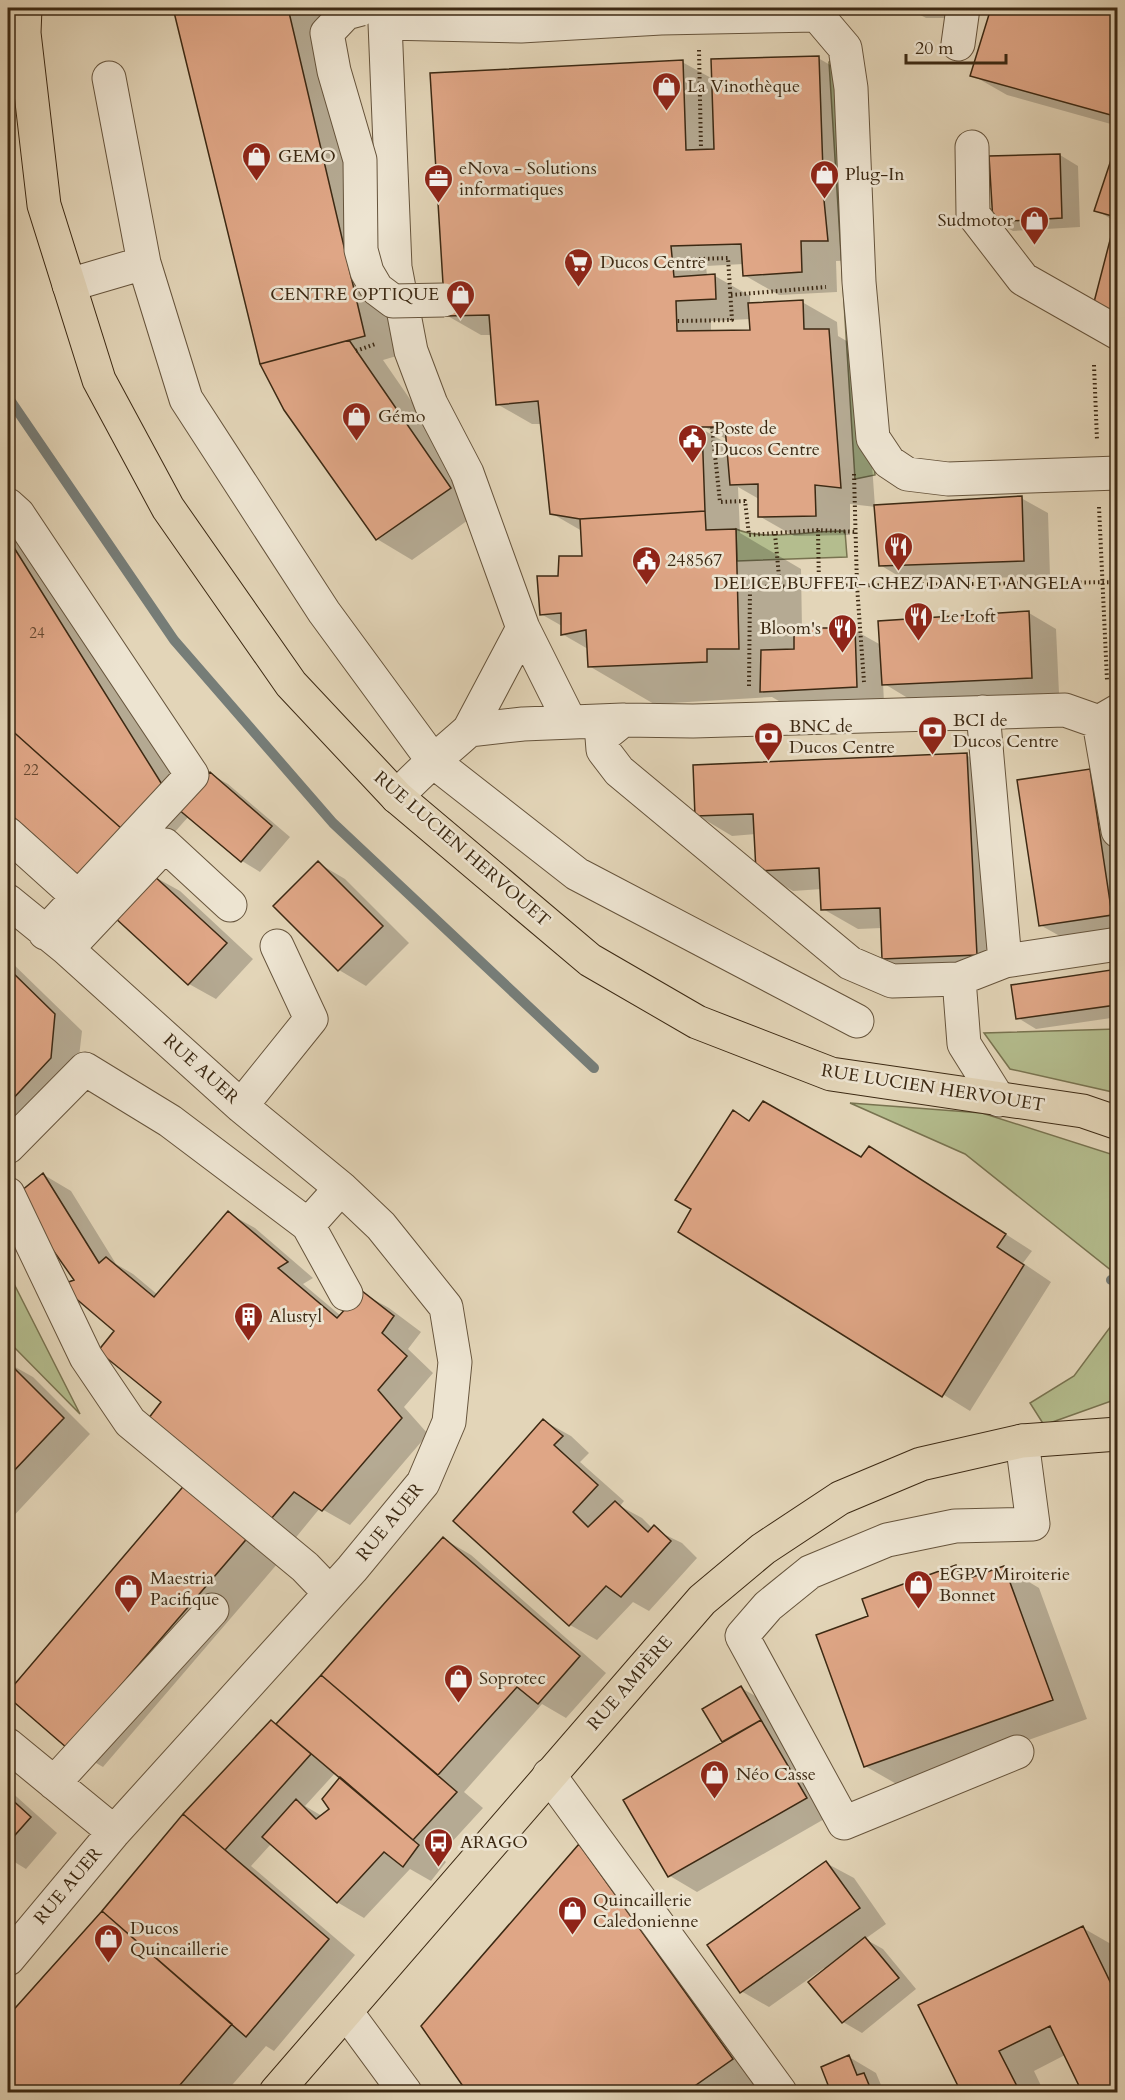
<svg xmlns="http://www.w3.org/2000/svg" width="1125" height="2100" font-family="Cardo,serif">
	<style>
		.green { fill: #b4bd8e; stroke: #787350; stroke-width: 1.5 }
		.shadow { fill: #0003; fill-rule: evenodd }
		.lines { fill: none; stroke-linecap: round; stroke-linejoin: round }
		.stream { stroke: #767d78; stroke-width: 10 }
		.building { fill: #dfa686; stroke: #3c2913; stroke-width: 1.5 }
		.minor-casing { stroke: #66543c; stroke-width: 35 }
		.major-casing { stroke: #3c2913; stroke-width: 35 }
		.path { stroke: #3c2913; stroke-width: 4; stroke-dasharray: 1.5 3; stroke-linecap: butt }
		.minor { stroke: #ede4d1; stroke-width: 33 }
		.major { stroke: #e3d5b8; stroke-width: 33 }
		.minor-bridge-casing { stroke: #66543c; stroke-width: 35; stroke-linecap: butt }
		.minor-bridge { stroke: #ede4d1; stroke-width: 33 }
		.labels { text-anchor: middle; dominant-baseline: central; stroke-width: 5; stroke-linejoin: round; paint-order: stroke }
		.number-label { font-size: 15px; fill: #654830 }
		.poi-label { font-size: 18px; fill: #3c2913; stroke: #ede4d1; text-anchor: start }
		.street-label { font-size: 18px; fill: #3c2913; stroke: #ede4d1 }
	</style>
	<rect width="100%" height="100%" fill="#e3d5b8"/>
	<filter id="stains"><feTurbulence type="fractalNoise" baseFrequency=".00333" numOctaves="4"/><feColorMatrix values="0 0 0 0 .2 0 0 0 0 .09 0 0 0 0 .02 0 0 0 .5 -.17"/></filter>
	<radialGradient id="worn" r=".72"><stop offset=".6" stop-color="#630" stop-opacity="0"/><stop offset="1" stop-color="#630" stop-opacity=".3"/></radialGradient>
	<!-- green -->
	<path class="green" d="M845 48 875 475 855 479 829 62Z
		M736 529C765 542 812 530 845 531L847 557 737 561Z
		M1117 1029V1093L1010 1069 984 1033Z
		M850 1103 982 1113 1117 1156V1275L965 1154Z
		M8 1272 80 1414 8 1341Z
		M1117 1307V1399L1044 1425 1030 1403 1074 1376 1114 1322Z"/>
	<!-- shadow -->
	<path class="shadow" d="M175 8H318L400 355 383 360 485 508 412 560 377 539 285 409 262 363Z
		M440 8H655L459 19Z
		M907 8H945L946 18H926Z
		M993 8H1118V126L1007 95 972 75Z
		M818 58 853 78 863 260 836 261 837 292 779 295 744 275V264L706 266 707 276H715L750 296V304L802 302 837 322 838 336 864 351 875 507 1021 498 1048 513 1050 576 907 581 880 565 876 507 850 504V535L794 536 759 516V499L738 487 740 533 801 569 802 630H854L881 645 1029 613 1056 629 1059 693 911 700 883 683 884 702 789 707 772 697 654 704 589 666 588 649 562 634V626L541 614 559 577 584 557 582 531 551 513 542 424H532L497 404 492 335H481L446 315 682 62 713 79ZM750 319 751 332H711V321ZM696 422 728 440V444L695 425Z
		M1118 143V319L1094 305 1116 222 1096 210Z
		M1060 155 1078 166 1080 227 1013 231 994 221Z
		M8 527 191 796 210 774 228 784 290 837 260 872 242 861 189 816 117 897 82 877 8 810Z
		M966 755 1002 775 1011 975 919 979 884 958 882 928 858 929 823 909 822 889 793 891 758 870 756 834 732 836 697 815Z
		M1090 771 1117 787 1118 933 1067 940 1040 925Z
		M318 863 345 879 409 943 366 986 339 970 275 906Z
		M153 876 180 891 253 959 216 999 189 984Z
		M8 959 82 1031 77 1074 8 1139Z
		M1110 972 1118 976V1017L1036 1029 1018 1018Z
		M861 1159 896 1164 1032 1251 1023 1263 1051 1282 970 1411 680 1232Z
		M44 1175 71 1191 116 1264 133 1274 158 1295 228 1213 255 1228 313 1278 303 1284 341 1316 362 1293 389 1308 421 1332 408 1349 433 1373 404 1407 428 1434 350 1525 320 1508 293 1541 163 1402 116 1331 77 1280Z
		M8 1363 33 1377 90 1434 8 1522Z
		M544 1421 571 1436 589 1453 580 1462 624 1501 620 1506 642 1518 653 1529 682 1543 697 1558 649 1611 633 1602 597 1640 570 1625Z
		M187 1484 284 1556 103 1767 68 1747 8 1694Z
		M444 1539 471 1555 606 1673 566 1718 542 1704 464 1792 483 1808 439 1856 446 1862 431 1881 410 1869 364 1918 337 1902 271 1844 251 1866 355 1955 274 2051 266 2046 226 2092H8V2019L271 1722 277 1725ZM336 1772 342 1777 331 1809 322 1816 305 1806Z
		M956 1567 975 1578 1004 1567 1039 1588 1087 1719 900 1786 865 1766 870 1617Z
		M741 1688 759 1698 833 1814 697 1892 670 1876 625 1800 724 1743 704 1709Z
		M8 1789 57 1833 26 1869 8 1858Z
		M579 1846 614 1866 767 2079 749 2092H469L423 2026Z
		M826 1863 854 1878 886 1924 865 1939 883 1949 916 1989 862 2033 843 2022 810 1982 826 1970 824 1968 769 2007 741 1991Z
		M1083 1928 1118 1948V2092H1084L1065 2055 1034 2071 1044 2092H962L920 2006Z
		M849 2057 876 2073 881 2085 892 2092H828L832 2091Z
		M916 2088 924 2092H904Z"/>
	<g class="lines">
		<!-- stream -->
		<path class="stream" d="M8 397 174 640 333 823 594 1068
			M1111 1280H1118"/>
	</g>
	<!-- building -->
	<path class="building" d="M173 8H288L365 336 260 364Z
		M991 8H1118V117L970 76Z
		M819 56 824 200 828 241H801L802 272 743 276 741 244 671 246 674 277 715 274 716 299 676 301 677 331 750 330 748 303 803 300 804 329H829L841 488 815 485 816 516 758 517V484L730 485 725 427H702L705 511 580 519 550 514 538 401 496 405 489 315 445 316 430 73 683 60 686 150 714 149 711 59Z
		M1118 139V313L1093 306 1116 217 1094 211Z
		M1060 154 1062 218 993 222 989 156Z
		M349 340 451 488 376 540 284 410 260 364Z
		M1022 496 1024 561 879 566 874 505Z
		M705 511 706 530 736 529 739 649H707V662L588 667 586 630 561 635V613L540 615 537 576H558L559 556H582L580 519Z
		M8 538 163 786 122 829 8 727Z
		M1029 611 1032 678 882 685 878 621Z
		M794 628H855L857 687 760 692 761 650 794 649Z
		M8 727 122 829 81 878 8 812Z
		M967 753 977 955 882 959 880 908 821 910 819 868 756 871 753 814 695 816 693 765Z
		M1090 769 1112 915 1039 926 1017 780Z
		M210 772 272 826 241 862 178 809Z
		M318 861 383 926 338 971 273 906Z
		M152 874 227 943 188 985 113 916Z
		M8 968 55 1014 51 1058 8 1104Z
		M1111 970 1116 1005 1016 1019 1011 985Z
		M763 1101 861 1157 869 1146 1006 1234 997 1247 1024 1265 942 1397 678 1232 691 1209 675 1200 733 1110 749 1121Z
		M43 1173 99 1263 106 1257 154 1297 228 1211 288 1262 278 1268 337 1318 362 1291 394 1316 382 1333 407 1356 378 1390 402 1418 322 1511 294 1492 265 1526 145 1423 161 1402 98 1351 114 1331 60 1285 74 1280 15 1196Z
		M8 1362 64 1418 8 1477Z
		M543 1419 563 1436 554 1445 598 1485 573 1512 588 1527 615 1501 648 1532 654 1525 671 1541 621 1597 606 1586 569 1626 453 1521Z
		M187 1482 250 1535 67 1748 8 1697V1692Z
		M443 1537 580 1656 538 1704 517 1687 438 1775 321 1675Z
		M956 1565 961 1581 1004 1566 1053 1700 864 1767 816 1635 868 1616 862 1599Z
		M321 1675 457 1792 413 1840 276 1724Z
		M741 1686 761 1720 722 1742 702 1709Z
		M271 1720 311 1754 225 1850 183 1814Z
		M761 1720 807 1798 668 1877 623 1800Z
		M340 1777 419 1845 403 1867 384 1852 337 1903 262 1837 296 1799 316 1819 329 1809 322 1799Z
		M8 1796 31 1817 8 1843Z
		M183 1814 329 1939 246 2037 102 1911Z
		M579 1844 733 2059 686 2092H467L421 2026Z
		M826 1861 860 1908 740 1993 707 1945Z
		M102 1911 232 2024 174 2092H8V2016Z
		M1083 1926 1118 1998V2092H1082L1050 2026 999 2051 1020 2092H961L918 2005Z
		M865 1937 899 1978 842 2023 808 1982Z
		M849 2055 857 2075 864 2073 872 2092H824L830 2090 821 2067Z"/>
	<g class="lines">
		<defs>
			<path id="minor" d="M958 44 963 8
				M109 78 144 263
				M972 147 973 214 1023 279 1118 333
				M69 285 144 263 186 399 324 612 434 762 577 874 857 1021
				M1118 473 948 479 907 474 889 462 873 438 859 282 851 88 845 48 817 15 661 18 521 26 385 23 395 267 411 351 431 404 467 473 523 628 469 730 523 724 623 720 693 721 1065 710 1099 722 1118 711
				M8 505 18 514 192 775 45 933
				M523 628 570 722
				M983 712 1005 961
				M623 720 602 737 603 750 619 771 850 963 892 981 959 979 1005 961 1118 944
				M1099 722 1118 831
				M397 797C418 772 445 752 469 730
				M8 834 78 897
				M8 901 67 949 241 1106 341 1188 381 1226 446 1307 455 1362 449 1422 423 1483 352 1569 114 1832 8 1959
				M67 949 165 845 230 905
				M959 979 964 1044 999 1100
				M241 1106 311 1019 277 946
				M8 1147 85 1069 170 1121 308 1225 341 1188
				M8 1194 86 1357 130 1422 305 1567 330 1593
				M308 1225 346 1294
				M8 1745 114 1832
				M1017 1752 844 1823 742 1636 768 1606 810 1572 887 1540 955 1526 1033 1524 1022 1441
				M549 1775 780 2092
				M54 1783 212 1610
				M347 2013 405 2092"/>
			<path id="major" d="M25 8 24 33 44 205 99 380 168 508 291 684 397 797 590 960 697 1022 831 1074 1083 1111 1118 1123
				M276 2092 702 1600 763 1549 840 1498 921 1464 1022 1441 1118 1434"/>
		</defs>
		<!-- minor casing -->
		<use href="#minor" class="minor-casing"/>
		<!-- major casing -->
		<use href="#major" class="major-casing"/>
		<!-- path -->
		<path class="path" d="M699 50 701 149
			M672 260 728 258 732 320 677 321
			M731 295 826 287
			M356 351 375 344
			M1094 365 1097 440
			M712 427 720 502 745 501 749 535 818 530 857 532
			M854 474 857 586 864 682
			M1099 507 1107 680
			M818 530 819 587
			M775 534 780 587
			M738 587 1118 582
			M749 686 750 587"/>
		<!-- minor -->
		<use href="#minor" class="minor"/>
		<!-- major -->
		<use href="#major" class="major"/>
		<defs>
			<path id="minor-bridge" d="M361 9 346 13 327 33 334 71 360 160 361 250 367 272 377 289 393 301 444 300"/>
		</defs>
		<!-- minor-bridge casing -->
		<use href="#minor-bridge" class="minor-bridge-casing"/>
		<!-- minor-bridge -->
		<use href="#minor-bridge" class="minor-bridge"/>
	</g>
	<!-- icons -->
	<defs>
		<symbol id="shop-pin" viewBox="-11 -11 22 30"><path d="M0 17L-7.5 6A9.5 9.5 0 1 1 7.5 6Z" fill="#8f2418" stroke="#ede4d1"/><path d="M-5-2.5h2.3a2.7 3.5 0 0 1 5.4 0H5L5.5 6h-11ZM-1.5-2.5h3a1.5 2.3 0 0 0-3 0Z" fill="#fff"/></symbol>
		<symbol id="office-pin" viewBox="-11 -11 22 30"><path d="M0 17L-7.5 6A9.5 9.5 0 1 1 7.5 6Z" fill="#8f2418" stroke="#ede4d1"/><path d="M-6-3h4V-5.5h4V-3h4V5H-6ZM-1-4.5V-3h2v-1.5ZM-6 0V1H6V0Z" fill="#fff"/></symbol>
		<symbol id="supermarket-pin" viewBox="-11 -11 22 30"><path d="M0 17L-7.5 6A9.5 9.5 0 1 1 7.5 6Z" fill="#8f2418" stroke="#ede4d1"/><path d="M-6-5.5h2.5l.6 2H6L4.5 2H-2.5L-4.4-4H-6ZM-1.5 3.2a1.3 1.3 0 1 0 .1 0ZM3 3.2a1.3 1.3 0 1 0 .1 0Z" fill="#fff"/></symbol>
		<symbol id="civic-pin" viewBox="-11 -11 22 30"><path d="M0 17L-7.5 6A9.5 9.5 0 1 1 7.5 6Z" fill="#8f2418" stroke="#ede4d1"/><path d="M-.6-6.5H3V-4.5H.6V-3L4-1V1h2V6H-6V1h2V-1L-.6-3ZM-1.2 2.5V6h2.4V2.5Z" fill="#fff"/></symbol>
		<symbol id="restaurant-pin" viewBox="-11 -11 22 30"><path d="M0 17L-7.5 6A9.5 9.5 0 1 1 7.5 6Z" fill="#8f2418" stroke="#ede4d1"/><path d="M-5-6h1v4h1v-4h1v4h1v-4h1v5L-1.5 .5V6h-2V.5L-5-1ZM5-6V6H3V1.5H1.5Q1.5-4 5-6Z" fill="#fff"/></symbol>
		<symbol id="bank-pin" viewBox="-11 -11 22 30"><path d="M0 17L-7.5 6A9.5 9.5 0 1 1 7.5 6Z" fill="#8f2418" stroke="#ede4d1"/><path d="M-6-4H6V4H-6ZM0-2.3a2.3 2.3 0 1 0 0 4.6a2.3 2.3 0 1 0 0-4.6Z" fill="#fff"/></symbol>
		<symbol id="building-pin" viewBox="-11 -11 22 30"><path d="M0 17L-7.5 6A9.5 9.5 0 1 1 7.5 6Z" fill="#8f2418" stroke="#ede4d1"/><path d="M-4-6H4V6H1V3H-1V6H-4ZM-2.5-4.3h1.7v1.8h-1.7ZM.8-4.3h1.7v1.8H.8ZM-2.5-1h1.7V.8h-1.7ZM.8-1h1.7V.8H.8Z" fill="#fff"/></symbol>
		<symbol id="bus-pin" viewBox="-11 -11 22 30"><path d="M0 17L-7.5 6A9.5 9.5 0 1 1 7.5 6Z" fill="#8f2418" stroke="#ede4d1"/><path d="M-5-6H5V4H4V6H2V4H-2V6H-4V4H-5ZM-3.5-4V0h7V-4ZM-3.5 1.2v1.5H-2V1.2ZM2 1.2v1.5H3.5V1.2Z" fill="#fff"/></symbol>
	</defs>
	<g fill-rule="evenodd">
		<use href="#shop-pin" x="650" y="70" width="33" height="45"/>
		<use href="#shop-pin" x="240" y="140" width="33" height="45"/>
		<use href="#shop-pin" x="808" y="158" width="33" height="45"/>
		<use href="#office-pin" x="422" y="162" width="33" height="45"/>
		<use href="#shop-pin" x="1018" y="204" width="33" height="45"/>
		<use href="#supermarket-pin" x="562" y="246" width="33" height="45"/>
		<use href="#shop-pin" x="444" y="278" width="33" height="45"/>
		<use href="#shop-pin" x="340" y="400" width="33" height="45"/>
		<use href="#civic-pin" x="676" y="422" width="33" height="45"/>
		<use href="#restaurant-pin" x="882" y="530" width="33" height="45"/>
		<use href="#civic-pin" x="630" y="544" width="33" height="45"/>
		<use href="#restaurant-pin" x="902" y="600" width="33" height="45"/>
		<use href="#restaurant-pin" x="826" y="612" width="33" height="45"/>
		<use href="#bank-pin" x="916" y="714" width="33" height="45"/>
		<use href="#bank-pin" x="752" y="720" width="33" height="45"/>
		<use href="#building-pin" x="232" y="1300" width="33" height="45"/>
		<use href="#shop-pin" x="902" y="1568" width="33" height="45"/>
		<use href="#shop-pin" x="112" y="1572" width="33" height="45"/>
		<use href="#shop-pin" x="442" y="1662" width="33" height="45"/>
		<use href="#shop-pin" x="698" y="1758" width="33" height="45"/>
		<use href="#bus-pin" x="422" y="1826" width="33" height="45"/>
		<use href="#shop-pin" x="556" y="1894" width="33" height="45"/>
		<use href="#shop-pin" x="92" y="1922" width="33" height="45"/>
	</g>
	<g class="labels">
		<!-- number labels -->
		<g class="number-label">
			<text x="37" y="633">24</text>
			<text x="31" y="770">22</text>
		</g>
		<!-- poi labels -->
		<g class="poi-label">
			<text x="687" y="86">La Vinothèque</text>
			<text x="278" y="156">GEMO</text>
			<text x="459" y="168">eNova - Solutions<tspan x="459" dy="21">informatiques</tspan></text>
			<text x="845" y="174">Plug-In</text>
			<text x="1013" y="220" text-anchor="end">Sudmotor</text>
			<text x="600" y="262">Ducos Centre</text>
			<text x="439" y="294" text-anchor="end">CENTRE OPTIQUE</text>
			<text x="378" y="416">Gémo</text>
			<text x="714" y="428">Poste de<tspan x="714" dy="21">Ducos Centre</tspan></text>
			<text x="667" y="560">248567</text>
			<text x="898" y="583" text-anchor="middle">DELICE BUFFET- CHEZ DAN ET ANGELA</text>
			<text x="940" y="616">Le Loft</text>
			<text x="821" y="628" text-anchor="end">Bloom's</text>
			<text x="953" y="720">BCI de<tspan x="953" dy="21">Ducos Centre</tspan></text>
			<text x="789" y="726">BNC de<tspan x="789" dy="21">Ducos Centre</tspan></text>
			<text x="269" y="1316">Alustyl</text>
			<text x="939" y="1574">EGPV Miroiterie<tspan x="939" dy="21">Bonnet</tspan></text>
			<text x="150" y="1578">Maestria<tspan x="150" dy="21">Pacifique</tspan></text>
			<text x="479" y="1678">Soprotec</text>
			<text x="736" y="1774">Néo Casse</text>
			<text x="460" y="1842">ARAGO</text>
			<text x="593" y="1900">Quincaillerie<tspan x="593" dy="21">Caledonienne</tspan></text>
			<text x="130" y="1928">Ducos<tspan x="130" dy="21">Quincaillerie</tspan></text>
		</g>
		<!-- street labels -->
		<g class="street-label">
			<text transform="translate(462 849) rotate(41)">RUE LUCIEN HERVOUET</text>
			<text transform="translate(201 1069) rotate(42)">RUE AUER</text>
			<text transform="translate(933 1088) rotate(9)">RUE LUCIEN HERVOUET</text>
			<text transform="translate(390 1522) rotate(-51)">RUE AUER</text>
			<text transform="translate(630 1683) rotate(-49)">RUE AMPÈRE</text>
			<text transform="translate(68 1886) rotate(-50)">RUE AUER</text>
		</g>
	</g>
	<!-- margin -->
	<rect width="1125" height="2100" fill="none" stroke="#e3d5b8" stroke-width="30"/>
	<rect x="9" y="9" width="1107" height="2082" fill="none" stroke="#3c2913" stroke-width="3"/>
	<rect x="15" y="15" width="1095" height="2070" fill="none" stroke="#3c2913" stroke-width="1.5"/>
	<!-- scale -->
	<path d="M906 54v9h100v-9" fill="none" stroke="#3c2913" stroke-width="3"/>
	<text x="915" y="54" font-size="18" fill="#3c2913" stroke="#ede4d1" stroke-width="4.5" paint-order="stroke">20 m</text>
	<rect width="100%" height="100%" filter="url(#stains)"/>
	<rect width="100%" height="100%" fill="url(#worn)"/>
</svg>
